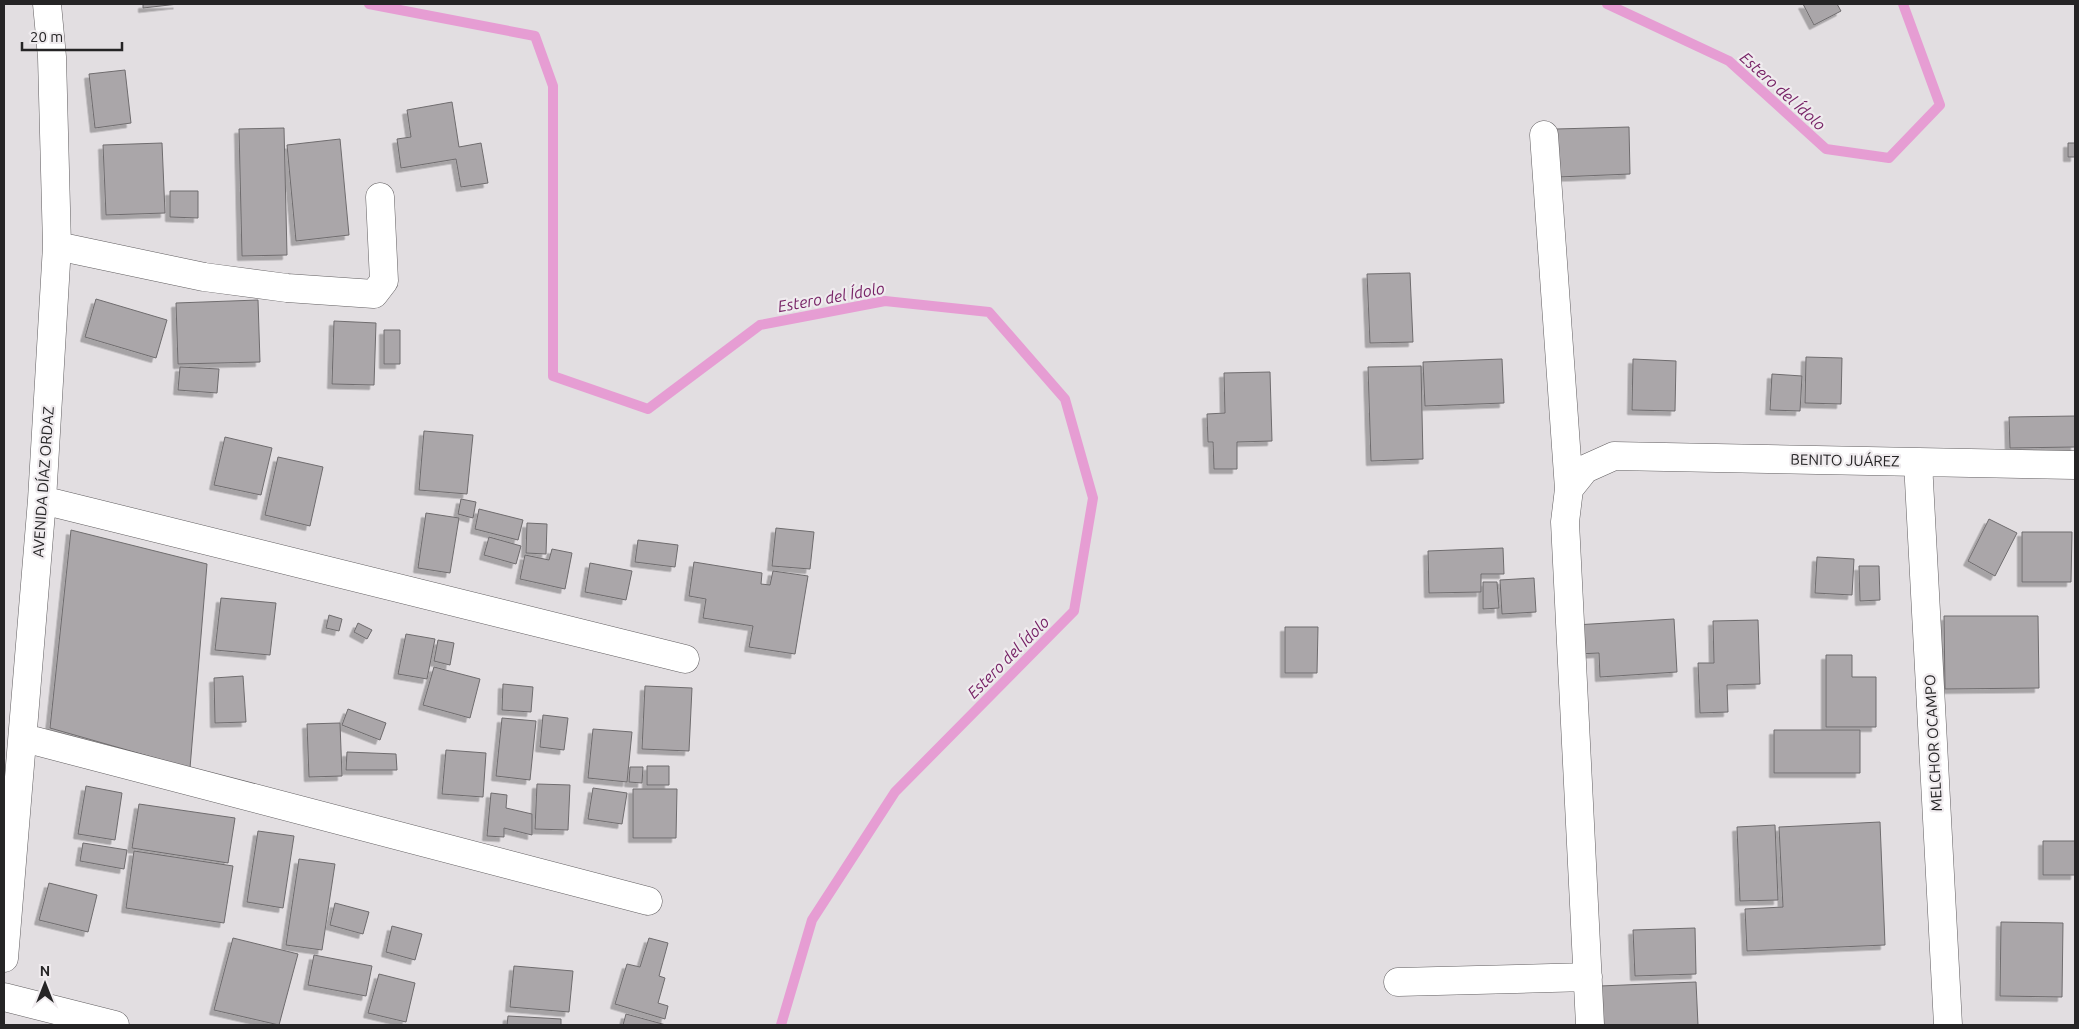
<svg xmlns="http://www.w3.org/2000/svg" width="2079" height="1029" font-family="Ubuntu,sans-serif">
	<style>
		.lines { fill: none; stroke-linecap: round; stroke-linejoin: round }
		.stream { stroke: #e69dd3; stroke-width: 10 }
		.building { fill: #aaa6a9; stroke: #6f6c6e; filter: url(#shadow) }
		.minor-casing { stroke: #625f61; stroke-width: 29 }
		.minor { stroke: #fff; stroke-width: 28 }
		.labels { text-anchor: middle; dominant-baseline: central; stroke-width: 4.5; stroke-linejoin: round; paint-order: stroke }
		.street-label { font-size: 15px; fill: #252425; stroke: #efebee }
		.water-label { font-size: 16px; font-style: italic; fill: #772366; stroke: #efebee }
	</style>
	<defs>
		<filter id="shadow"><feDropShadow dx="-4.5" dy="4.5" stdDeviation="0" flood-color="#0004"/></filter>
	</defs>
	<rect width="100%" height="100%" fill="#e2dee1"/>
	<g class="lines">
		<!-- stream -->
		<path class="stream" d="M369 4 535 36 553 86V376L648 409 760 325 885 301 989 312 1065 399 1093 498 1074 611 895 792 812 920 781 1025
			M1607 4 1729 61 1826 149 1889 158 1940 105 1903 4"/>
	</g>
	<!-- building -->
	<path class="building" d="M143 4H178L143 8Z
		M1803 4H1837L1841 11 1814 25Z
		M125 70 131 123 95 128 89 74Z
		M452 102 459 147 481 143 488 183 461 187 456 159 401 168 397 139 411 137 407 110Z
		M1629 127 1630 174 1558 177 1556 129Z
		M284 128 287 255 242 256 239 129Z
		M340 139 349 235 296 241 287 145Z
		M162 143 165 213 106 215 103 145Z
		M2068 143H2075V157H2068Z
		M170 191H198V218L170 217Z
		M1410 273 1413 342 1370 343 1367 274Z
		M96 299 167 320 156 358 85 337Z
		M258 300 260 362 178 364 176 303Z
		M334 321 376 323 374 385 332 384Z
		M384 330H400V364H384Z
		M1806 357 1842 358 1841 404 1805 403Z
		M1502 359 1504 403 1425 406 1423 362Z
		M1633 359 1676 361 1675 411 1632 410Z
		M1421 366 1423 459 1371 461 1368 367Z
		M180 367 219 369 217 393 178 390Z
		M1270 372 1272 441 1237 442V469H1214L1213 442H1208L1207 414 1225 413 1224 373Z
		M1772 374 1802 376 1800 411 1770 410Z
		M2075 416V447L2010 448 2009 417Z
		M424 431 473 435 467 494 419 490Z
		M225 437 272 448 261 495 214 485Z
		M278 457 323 467 310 526 265 515Z
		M461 499 476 502 473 518 458 514Z
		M479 509 523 520 518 540 475 529Z
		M426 513 459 518 450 573 418 568Z
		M1989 519 2017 533 1995 576 1968 561Z
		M527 523 547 524 546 554 526 553Z
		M776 528 814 532 810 569 772 566Z
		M71 530 207 564 190 768 50 728Z
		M2022 532H2072L2071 582H2022Z
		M489 537 521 546 516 564 484 555Z
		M638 540 678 545 675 567 635 562Z
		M1503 548 1504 574H1481V592L1429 593 1428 551Z
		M552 549 572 553 565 589 520 579 525 555 549 560Z
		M1817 557 1854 559 1852 595 1815 593Z
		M694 562 762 573 761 584 770 585 773 571 808 576 795 654 749 647 753 626 703 618 706 599 689 596Z
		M590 563 632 571 626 600 585 592Z
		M1859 566H1879L1880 600 1860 601Z
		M1534 578 1536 612 1502 614 1500 580Z
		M1483 582H1497L1499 608 1483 609Z
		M221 598 276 603 270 655 215 650Z
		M329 615 342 619 339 631 326 628Z
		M1944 616H2038L2039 688 1945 689Z
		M1674 619 1677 672 1600 677 1599 653 1577 654 1575 625Z
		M1758 620 1760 684 1727 685 1728 712 1700 713 1698 663H1714L1713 621Z
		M358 623 372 630 367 639 354 632Z
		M1285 627H1318L1317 673H1285Z
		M406 634 435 639 427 679 398 674Z
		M438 640 454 643 450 665 434 661Z
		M1826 655H1852V677H1876V727H1826Z
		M434 667 480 679 470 718 423 705Z
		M243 676 246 722 215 723 214 678Z
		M503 684 533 687 531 712 502 710Z
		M645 686 692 688 689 751 642 749Z
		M348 709 386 723 380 740 342 725Z
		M543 715 568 718 564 750 540 747Z
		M502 718 536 721 530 780 496 776Z
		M340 723 342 776 309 777 307 724Z
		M593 729 632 732 627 782 588 778Z
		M1774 730H1860V773H1774Z
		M446 750 486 753 483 797 442 794Z
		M347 752 396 754 397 770H346Z
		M647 766H669V785H647Z
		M630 767H643L642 783 629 782Z
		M537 784 570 785 568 830 535 829Z
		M86 786 122 793 115 840 78 834Z
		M593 788 627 793 622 824 588 819Z
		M633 789H677L676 838H633Z
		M491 793 507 795 506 808 532 814V835L504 828V837L487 836Z
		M139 804 235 818 228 863 132 848Z
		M1880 822 1885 945 1747 951 1745 909 1783 907 1779 827Z
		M1775 825 1778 900 1740 901 1737 827Z
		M258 831 294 836 283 908 247 902Z
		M2043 841H2075V875H2043Z
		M83 843 127 850 124 869 80 861Z
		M134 851 233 866 224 923 126 908Z
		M299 859 335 864 322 950 286 945Z
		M49 883 97 895 88 932 39 920Z
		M335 903 369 912 363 934 330 925Z
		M2001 922 2063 923 2062 997 2000 996Z
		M392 926 422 934 415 960 386 952Z
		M1695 928 1696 974 1635 976 1633 930Z
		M233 938 298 954 279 1025 214 1010Z
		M649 938 668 943 659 976 665 978 658 1003 668 1006 665 1019 615 1004 627 964 640 967Z
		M314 955 372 966 366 996 308 985Z
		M514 966 573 971 569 1012 510 1007Z
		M379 974 415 983 406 1022 368 1013Z
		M1696 982 1698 1025H1601L1600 986Z
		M626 1014 666 1025H623Z
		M508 1016 561 1019V1025H507Z"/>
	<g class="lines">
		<defs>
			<path id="minor" d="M1544 135 1569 489
				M57 246 204 277 287 288 374 294 384 281 380 197
				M1918 462 1948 1025
				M42 500 685 659
				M24 738 648 901
				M4 958 42 500 57 246 52 57 47 4
				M1398 982 1588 977
				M4 997 115 1025
				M1590 1025 1565 522 1569 489 1585 469 1614 456 2075 465"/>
		</defs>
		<!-- minor casing -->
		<use href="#minor" class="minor-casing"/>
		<!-- minor -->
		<use href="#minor" class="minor"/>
	</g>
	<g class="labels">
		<!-- street labels -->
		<g class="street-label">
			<text transform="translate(1845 460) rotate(1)">BENITO JUÁREZ</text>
			<text transform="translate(43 482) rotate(-86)">AVENIDA DÍAZ ORDAZ</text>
			<text transform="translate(1933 743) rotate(-93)">MELCHOR OCAMPO</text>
		</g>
		<!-- water labels -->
		<g class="water-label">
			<text transform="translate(1783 91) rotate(42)">Estero del Ídolo</text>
			<text transform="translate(831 297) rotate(-10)">Estero del Ídolo</text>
			<text transform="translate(1008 657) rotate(-45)">Estero del Ídolo</text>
		</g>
	</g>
	<!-- border -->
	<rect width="2079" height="1029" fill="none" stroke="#252425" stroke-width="10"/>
	<!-- north arrow -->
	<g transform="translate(45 984)" stroke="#efebee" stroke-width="4" paint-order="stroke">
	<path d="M0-4L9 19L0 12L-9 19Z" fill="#252425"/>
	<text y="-8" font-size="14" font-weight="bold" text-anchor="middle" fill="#252425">N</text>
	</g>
	<!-- scale -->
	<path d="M22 42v8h100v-8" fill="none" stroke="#252425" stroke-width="2.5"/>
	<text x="30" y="42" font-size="15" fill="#252425" stroke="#efebee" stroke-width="4" paint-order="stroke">20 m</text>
</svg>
